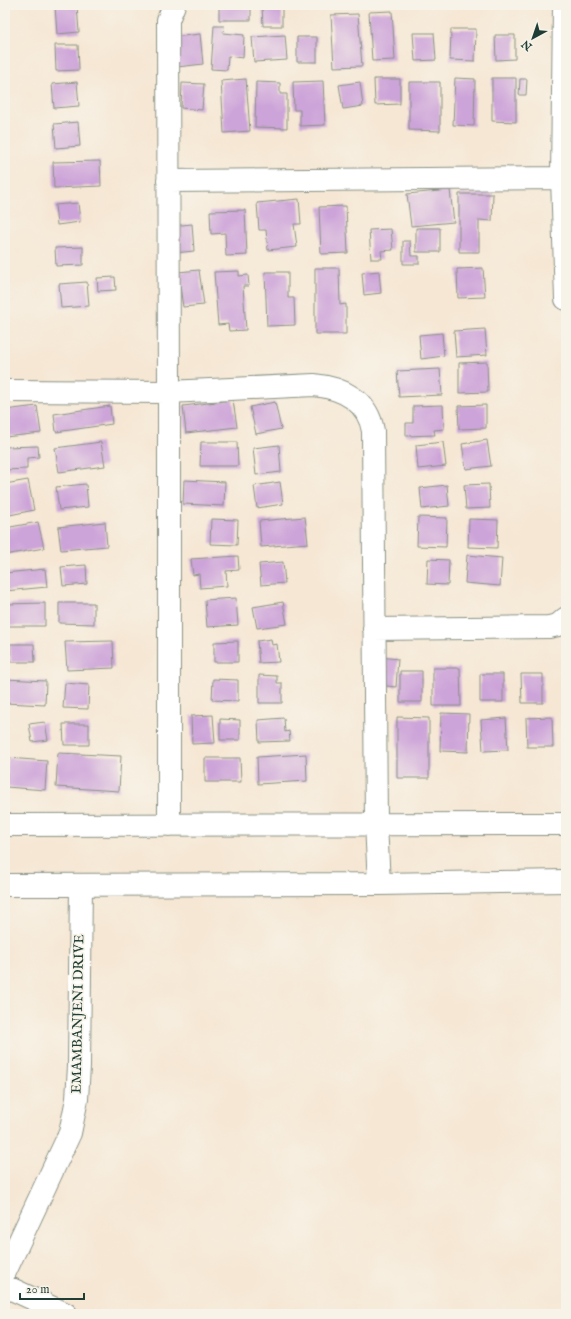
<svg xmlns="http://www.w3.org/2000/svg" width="571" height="1319" font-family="'IM FELL English',serif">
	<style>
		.building { fill: #cda4d9 }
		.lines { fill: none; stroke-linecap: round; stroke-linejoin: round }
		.street-casing { stroke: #8a9284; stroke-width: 24 }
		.street { stroke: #fff; stroke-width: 22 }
		.labels { text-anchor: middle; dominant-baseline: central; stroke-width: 3.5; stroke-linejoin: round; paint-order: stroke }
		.street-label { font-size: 14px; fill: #1f3d34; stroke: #f7f3e8 }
	</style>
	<rect width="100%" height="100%" fill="#f7f3e8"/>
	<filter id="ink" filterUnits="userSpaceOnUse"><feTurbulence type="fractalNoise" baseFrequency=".025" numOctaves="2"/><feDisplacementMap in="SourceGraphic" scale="8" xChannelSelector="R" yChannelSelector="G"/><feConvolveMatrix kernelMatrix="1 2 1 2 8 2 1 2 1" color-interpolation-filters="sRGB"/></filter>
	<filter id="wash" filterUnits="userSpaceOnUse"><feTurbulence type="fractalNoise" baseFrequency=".012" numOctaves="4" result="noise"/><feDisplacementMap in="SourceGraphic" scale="16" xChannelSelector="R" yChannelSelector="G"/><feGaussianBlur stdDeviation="0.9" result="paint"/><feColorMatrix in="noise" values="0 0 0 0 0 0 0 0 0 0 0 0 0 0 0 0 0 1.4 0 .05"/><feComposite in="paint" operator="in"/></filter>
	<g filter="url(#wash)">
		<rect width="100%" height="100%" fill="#f6e7d4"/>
		<g id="blocks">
			<!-- building -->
			<path class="building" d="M77 5 79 32 57 34 55 6Z
				M219 5H251V20H219Z
				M262 5H282V26H263Z
				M392 11 395 60 372 61 369 12Z
				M358 14 362 66 334 67 331 15Z
				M214 26H224L223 33 244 35 243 58 228 56 227 70 211 69Z
				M451 29H476L475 61 450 60Z
				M413 33H434L436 60 415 61Z
				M200 34 203 64 177 67 174 37Z
				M285 35 287 60 254 62 252 37Z
				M495 35H515V59L496 60Z
				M297 37H317V62H297Z
				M55 45H78L79 70 56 71Z
				M455 78 475 79 474 126 453 125Z
				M492 78H516V122L492 121Z
				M246 79 250 131 224 133 221 81Z
				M374 79H400V104L375 105Z
				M520 79H527L526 95H519Z
				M323 81 325 125 300 126V110H294L293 82Z
				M77 82 79 106 54 108 52 84Z
				M256 82 280 83V94H287V128L255 127Z
				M360 82 363 106 343 109 339 85Z
				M409 82H440V131L409 130Z
				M182 83 204 84 202 110 181 108Z
				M78 122 80 146 56 148 54 124Z
				M100 161 101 186 54 188 53 162Z
				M450 190 454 222 411 226 407 194Z
				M459 194H493L492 221 479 220V252H459Z
				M299 199 301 224H294L297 247 268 250 266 230H259L257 203Z
				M78 203 80 222 57 225 55 205Z
				M346 206 348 253 321 254 319 207Z
				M245 210 247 255 226 256 225 233 211 234 210 211Z
				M192 224 194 251 174 253 172 226Z
				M416 228H440V252H416Z
				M391 229 393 250 381 251 382 259H371L369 230Z
				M403 241H410L411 256H419V264H403Z
				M83 247V265L56 266 55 248Z
				M315 268H339L340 305 346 304V334H315Z
				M483 268 485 297 458 298 457 269Z
				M199 270 204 305 183 307 178 272Z
				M239 271V276L248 275 249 286H243L246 330 229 331 228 324 218 325 214 272Z
				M379 271 381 293 364 295 362 273Z
				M265 272H288V298H294L295 325 267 326Z
				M115 277 116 290 98 291 97 278Z
				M87 282 89 306 61 308 59 284Z
				M485 329 487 355 456 357 454 331Z
				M442 333 444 356 421 359 419 335Z
				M487 362 488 392 459 393V363Z
				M440 369 442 395 399 397 397 371Z
				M233 400 237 427 186 433 183 406Z
				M275 402 281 429 256 434 250 407Z
				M443 405 444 429 434 430 435 435 406 436V423H413V406Z
				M486 405V428L459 429 458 406Z
				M37 406 41 433 5 437V410Z
				M110 406 112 424 56 432 54 414Z
				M487 440 491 466 466 469 462 444Z
				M101 442 105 466 59 472 55 448Z
				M201 442H237L238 466H200Z
				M443 442 446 466 418 469 416 445Z
				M279 445 281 472 256 475 253 448Z
				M38 446 39 457 27 458V469L5 470V447Z
				M28 480 34 510 5 516V484Z
				M184 480 225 482 224 506 183 504Z
				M280 482 283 504 257 508 254 486Z
				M86 484 88 507 59 510 56 487Z
				M489 484 490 508 466 509 464 485Z
				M447 485 449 506 422 509 420 488Z
				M305 517 308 543 261 547 259 521Z
				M418 517 447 518 446 547 417 546Z
				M211 519 238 520 237 545 210 544Z
				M469 519 498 520 497 548 468 547Z
				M38 522 44 548 5 555V528Z
				M105 522 107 546 61 550 58 527Z
				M467 555 502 558 500 586 465 583Z
				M238 556 239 570 226 571 227 586 200 588 199 574 193 575 191 559Z
				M428 559 449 560 448 585 427 584Z
				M283 562 285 583 261 585 259 564Z
				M86 565 87 584 63 586 61 567Z
				M45 569 47 587 5 591V573Z
				M236 598 238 625 207 627 205 600Z
				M283 602 287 624 257 628 253 607Z
				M45 603V626H5V604Z
				M59 603H94V624L59 623Z
				M271 639 272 645 277 644 279 662 259 663 257 641Z
				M5 640H8L6 663H5Z
				M113 641 114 668 67 670 65 642Z
				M238 641V662H214V642Z
				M10 644H34L35 662H11Z
				M380 657 398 659 396 687 377 685Z
				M433 668H460L461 706H433Z
				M400 671H422V702H400Z
				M480 674H503V702H480Z
				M521 674H543V703H522Z
				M259 675 277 676V683H282V703H259Z
				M563 676H566V698H563Z
				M5 679 46 681 45 705 5 703Z
				M213 679 238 680V701L212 700Z
				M65 683 89 685 88 709 63 708Z
				M441 713 469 714 468 752 440 751Z
				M213 715 215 743 192 744 191 716Z
				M397 717 429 718V778H397Z
				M552 717 553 747H527L526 718Z
				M284 718 285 732 289 731 290 741 259 742 258 720Z
				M506 718 508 750 483 751 481 720Z
				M220 719 240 720V740H220Z
				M45 722 48 740 32 742 29 724Z
				M63 724H89V745H64Z
				M58 753 121 756 119 791 56 787Z
				M306 754 307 781 258 784 257 757Z
				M8 758 47 761 45 790 6 787Z
				M205 758H240L241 782H205Z"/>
		</g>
	</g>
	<g filter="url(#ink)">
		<use href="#blocks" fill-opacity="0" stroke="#8a9284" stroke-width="1"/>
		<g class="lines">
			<defs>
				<path id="street" d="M564 5 562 178 566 299
					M168 181 562 178
					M5 391 169 392 314 385C343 388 368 400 373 431L376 824 379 884
					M374 629 549 627 558 625 566 618
					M5 825 566 824
					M169 825V392L168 20 174 5
					M5 885 379 884 566 881
					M5 1272 70 1133 77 1099 79 1066 81 885
					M5 1286 66 1314"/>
			</defs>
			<!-- street casing -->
			<use href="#street" class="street-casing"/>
			<!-- street -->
			<use href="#street" class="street"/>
		</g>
	</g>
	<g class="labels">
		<!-- street labels -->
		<g class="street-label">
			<text transform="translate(78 1014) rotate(-89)">EMAMBANJENI DRIVE</text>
		</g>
	</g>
	<!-- margin -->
	<rect width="571" height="1319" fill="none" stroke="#f7f3e8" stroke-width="20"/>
	<!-- north arrow -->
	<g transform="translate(533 38) rotate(220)" stroke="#f7f3e8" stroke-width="3" paint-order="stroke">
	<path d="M0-3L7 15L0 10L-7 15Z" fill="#1f3d34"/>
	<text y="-6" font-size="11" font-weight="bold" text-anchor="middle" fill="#1f3d34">N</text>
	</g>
	<!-- scale -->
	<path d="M20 1293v6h64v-6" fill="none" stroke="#1f3d34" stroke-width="2"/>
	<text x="26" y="1293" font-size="12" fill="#1f3d34" stroke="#f7f3e8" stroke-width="3" paint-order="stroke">20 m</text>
</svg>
